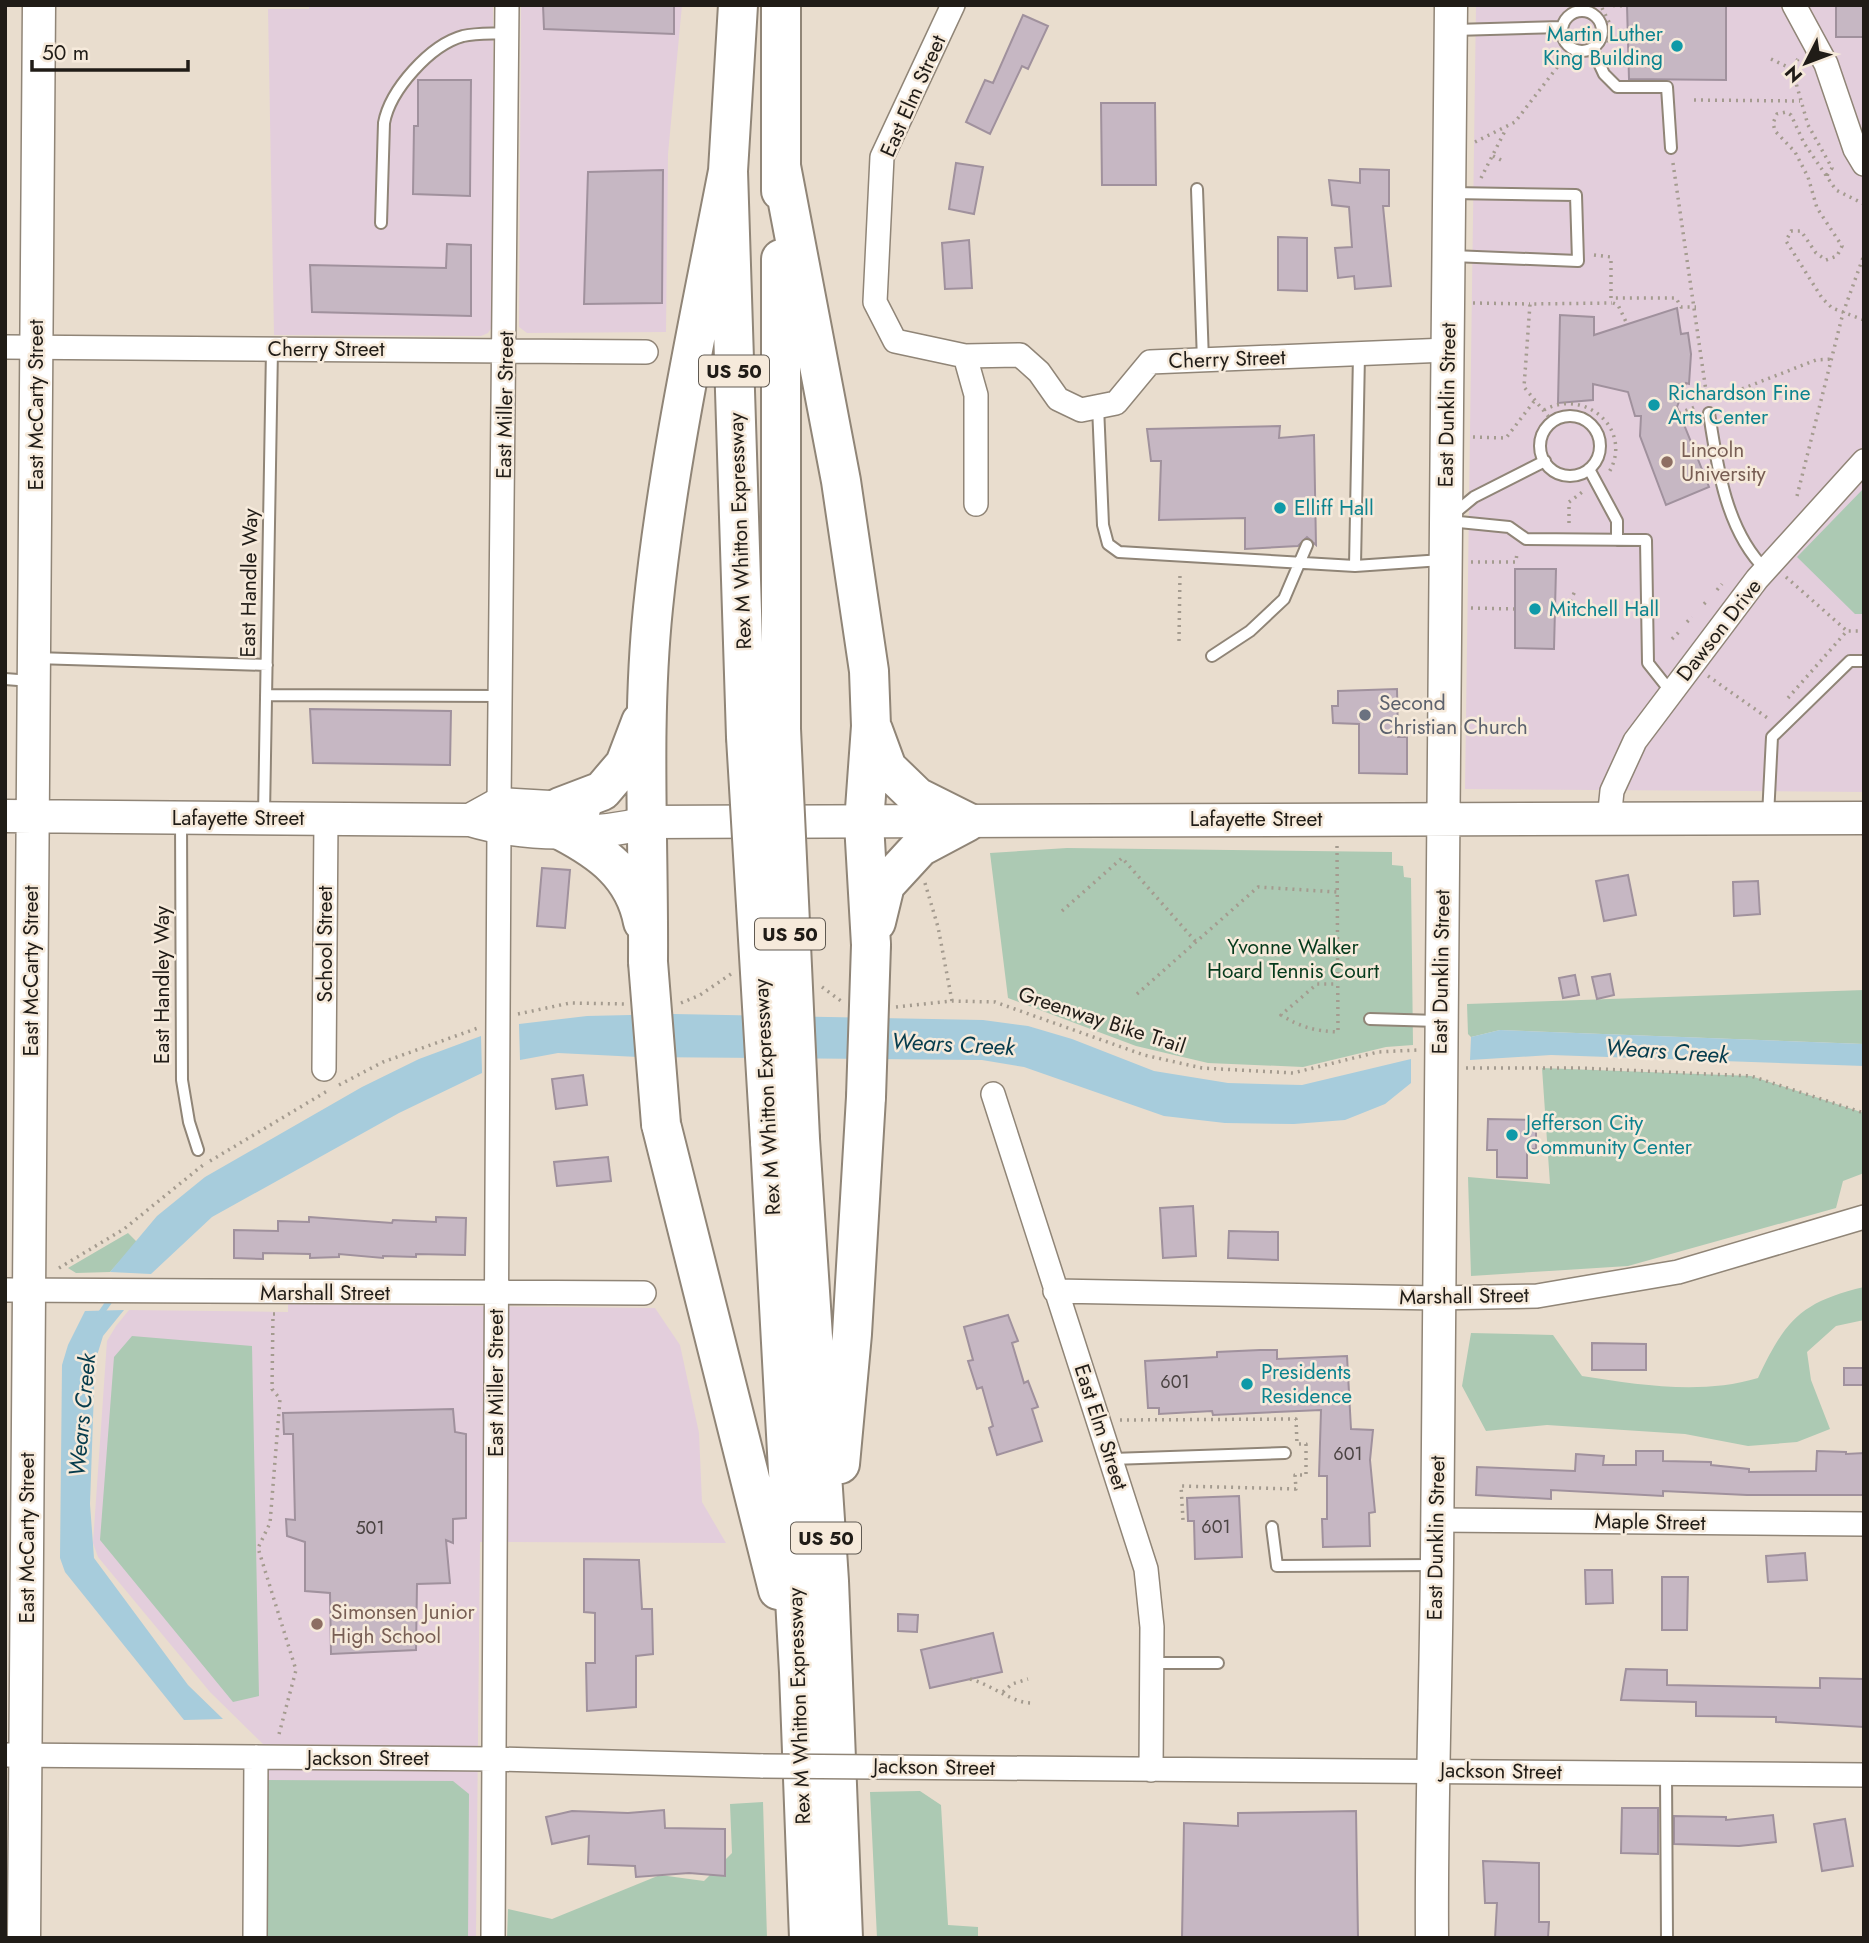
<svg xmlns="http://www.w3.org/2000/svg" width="1869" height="1943" font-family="Jost,sans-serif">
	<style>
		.commercial { fill: #e3cedc }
		.green { fill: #acc9b3 }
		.water { fill: #a7ccdc }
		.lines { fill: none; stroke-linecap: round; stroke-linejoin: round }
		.stream { stroke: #a7ccdc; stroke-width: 6 }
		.building { fill: #c6b7c3; stroke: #a0919d; stroke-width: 2 }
		.service-casing { stroke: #908577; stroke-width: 14 }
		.minor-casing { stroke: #908577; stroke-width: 26 }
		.secondary-casing { stroke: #908577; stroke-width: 35 }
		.motorway-casing { stroke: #908577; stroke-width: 42 }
		.path { stroke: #a49b8f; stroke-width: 3.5; stroke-dasharray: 2 5; stroke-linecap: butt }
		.service { stroke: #fff; stroke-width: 10 }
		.minor { stroke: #fff; stroke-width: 23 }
		.secondary { stroke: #fff; stroke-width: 32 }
		.motorway { stroke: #fff; stroke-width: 38 }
		.minor-bridge-casing { stroke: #908577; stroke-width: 26; stroke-linecap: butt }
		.motorway-bridge-casing { stroke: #908577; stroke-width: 42; stroke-linecap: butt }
		.minor-bridge { stroke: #fff; stroke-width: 23 }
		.motorway-bridge { stroke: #fff; stroke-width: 38 }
		.culture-dot { fill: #0f9aa8; stroke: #f6eadb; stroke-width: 2.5 }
		.education-dot { fill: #8d6e63; stroke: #f6eadb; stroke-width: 2.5 }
		.worship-dot { fill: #6b7280; stroke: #f6eadb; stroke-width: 2.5 }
		.labels { text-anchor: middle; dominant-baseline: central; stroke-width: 5; stroke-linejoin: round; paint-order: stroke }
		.number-label { font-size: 18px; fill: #4a4342 }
		.shield { fill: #f6eadb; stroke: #605a52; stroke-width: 2 }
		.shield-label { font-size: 19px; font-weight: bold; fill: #201c17 }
		.culture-label { font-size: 21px; fill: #0d838f; stroke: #f6eadb; text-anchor: start }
		.street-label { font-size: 21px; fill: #201c17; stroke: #f6eadb }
		.education-label { font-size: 21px; fill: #785e54; stroke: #f6eadb; text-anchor: start }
		.worship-label { font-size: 21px; fill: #5b616d; stroke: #f6eadb; text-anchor: start }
		.park-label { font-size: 21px; fill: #053a1c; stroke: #f6eadb }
		.water-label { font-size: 23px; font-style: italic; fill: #063c4d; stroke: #f6eadb }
	</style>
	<rect width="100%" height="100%" fill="#e9ddce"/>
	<!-- commercial -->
	<path class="commercial" d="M309 5H493L494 324 488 333 481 336 274 335 268 9H309Z
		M521 5H682L668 154 666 332 527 333 519 327Z
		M1476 5H1864V792L1465 789Z
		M288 1304 655 1308 680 1345 699 1433 702 1502 726 1543 480 1542 476 1938H262L263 1744 210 1692 98 1557 93 1543 107 1341 116 1326 129 1310 288 1312Z"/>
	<!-- green -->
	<path class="green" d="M1864 488V614H1855L1797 557Z
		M1067 848 1392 852V865L1403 866 1404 877 1411 878 1413 1045 1386 1047 1303 1067 1208 1063 1136 1046 1008 998 990 853Z
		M1864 990V1044L1500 1030 1471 1037 1468 1034 1467 1004Z
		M1542 1068 1751 1076 1864 1113V1173L1843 1181 1836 1208 1628 1266 1471 1276 1468 1177 1550 1184Z
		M128 1233 137 1242 110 1272 76 1273 68 1268Z
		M1864 1287V1320L1836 1326 1807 1352 1811 1380 1830 1429 1797 1442 1748 1446 1685 1434 1547 1425 1486 1431 1462 1386 1471 1333 1553 1335 1582 1376C1640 1385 1701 1395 1758 1378 1785 1321 1800 1302 1864 1287Z
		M132 1336 252 1346 259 1696 233 1702 100 1540 114 1357Z
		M266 1780 453 1781 469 1794 468 1938H263Z
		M920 1791 941 1805 948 1925 978 1927V1938H877L870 1792Z
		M763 1802 767 1938H507L508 1909 552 1919 660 1875 704 1881 732 1853 730 1804Z"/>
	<!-- water -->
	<path class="water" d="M674 1014 983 1020 1028 1026 1072 1039 1154 1071 1228 1083 1302 1085 1411 1059V1083L1385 1104 1345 1120 1294 1124 1225 1123 1164 1116 1024 1067 982 1060 638 1057 558 1053 520 1060 519 1024 587 1016Z
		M1500 1030 1864 1044V1066L1551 1055 1470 1060 1471 1037Z
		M481 1036 482 1073 399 1113 212 1217 151 1274 110 1272 157 1216 205 1177 362 1087 419 1059Z
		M124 1310 103 1336 95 1362 90 1504 94 1558 188 1685 223 1719 184 1720 65 1572 60 1558 62 1365 68 1345 85 1311Z"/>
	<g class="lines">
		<!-- stream -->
		<path class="stream" d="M99 1316 113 1296"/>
	</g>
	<!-- building -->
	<path class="building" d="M543 5H674V34L544 29Z
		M1627 5H1726V80L1629 79Z
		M1836 5H1864V37H1836Z
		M1023 15 1048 26 1028 69 1022 66 990 134 966 122 985 80 993 83Z
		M418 80H471L470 196 413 194 414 126H418Z
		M1101 103H1155L1156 185H1102Z
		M956 163 983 167 974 214 949 209Z
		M1360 169 1389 170V206H1383L1391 286 1355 289 1354 276 1338 278 1335 248 1352 247 1349 207 1332 205 1329 180 1360 183Z
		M663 170 662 303 584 304 588 172Z
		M1278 237 1307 238V291L1278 290Z
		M969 240 972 288 945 289 942 243Z
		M447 244 471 245V316L312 312 310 265 446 268Z
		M1677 308 1681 334 1688 333 1691 354 1689 384 1686 383 1677 407 1709 487 1666 505 1640 436 1641 416H1635L1628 392 1593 384V400L1558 403 1560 315 1594 317V335Z
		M1280 426 1279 438 1314 435 1316 545 1307 537 1298 546 1245 549V518L1159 520 1161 461H1151L1147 429Z
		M1515 569H1556L1554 649 1515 648Z
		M1397 689 1398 737H1407V774L1359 773V724L1333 723 1332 706H1338V691Z
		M310 709 451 711 450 765 313 763Z
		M542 868 570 870 565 928 537 926Z
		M1628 875 1636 915 1604 921 1596 881Z
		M1758 881 1760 914 1734 916 1733 882Z
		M1610 974 1614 995 1597 999 1592 977Z
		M1575 975 1579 995 1563 998 1559 978Z
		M583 1075 587 1105 556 1109 552 1079Z
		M1488 1119 1536 1120V1149H1527V1178L1497 1177V1150H1487Z
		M608 1157 611 1181 557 1186 554 1162Z
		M1193 1206 1196 1256 1163 1258 1160 1208Z
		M309 1217 392 1223 393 1220 436 1222V1217L466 1218 465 1255 416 1254V1257L383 1256V1258L339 1254V1257L310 1258V1254L263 1253V1259L234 1258V1230L278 1231V1221L309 1222Z
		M1229 1231 1278 1232V1260L1228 1258Z
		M1008 1315 1018 1341 1012 1343 1024 1383 1028 1381 1038 1407 1032 1409 1042 1441 997 1455 989 1428 993 1426 982 1387 977 1389 968 1361 973 1360 964 1327Z
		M1592 1343 1646 1344V1370H1592Z
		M1260 1350H1277V1359L1347 1356 1351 1429 1373 1430 1370 1460 1375 1512 1369 1513 1370 1546 1323 1547 1322 1519H1327V1476H1319L1321 1410 1213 1415 1212 1411 1159 1414V1408H1148L1145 1361 1217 1357V1352Z
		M1844 1368H1864V1385H1844Z
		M453 1409 455 1432 466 1434V1518L453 1519V1543L446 1540 450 1583 417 1584 416 1650 331 1654 330 1593 305 1591V1542L287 1536 286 1519 295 1520 293 1434H284L283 1413Z
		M1636 1451H1663V1461L1711 1462V1465L1749 1469V1472L1816 1471 1817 1451 1846 1452V1454L1864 1453V1495H1747L1663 1491V1496L1551 1490V1499L1476 1495 1477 1467 1575 1471 1576 1454 1604 1456 1603 1465H1636Z
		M1239 1496 1242 1557 1195 1559 1194 1521H1188L1187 1498Z
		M1805 1553 1807 1580 1768 1582 1766 1556Z
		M584 1559 639 1560 642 1609H652L653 1654 636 1656V1707L587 1711 586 1663H595V1613L584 1612Z
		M1585 1570H1612L1613 1603 1586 1604Z
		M1662 1577H1688L1687 1630H1662Z
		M898 1614 918 1615 917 1632 898 1631Z
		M993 1633 1002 1672 930 1688 921 1650Z
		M1626 1669 1667 1670V1685L1820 1688V1678L1864 1679V1727L1776 1722V1717L1696 1716V1702L1621 1700Z
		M1622 1808H1658V1854L1621 1853Z
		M664 1810 665 1828 725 1829V1876L689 1873 636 1877 635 1866 588 1864 589 1836 552 1844 546 1817 572 1811 628 1813Z
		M1356 1811 1358 1938H1182L1184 1823 1238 1826V1813Z
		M1773 1815 1776 1842 1739 1846 1674 1844V1816L1726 1817V1820Z
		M1845 1819 1853 1866 1822 1871 1814 1824Z
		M1483 1861 1539 1863V1922H1549L1548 1938H1495L1497 1903H1485Z"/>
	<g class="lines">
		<defs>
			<path id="service" d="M1562 31a20 20 0 1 1 40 0a20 20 0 1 1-40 0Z
				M1454 30 1562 27
				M1592 48 1604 74 1617 87H1667L1671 148
				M1197 189 1203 361
				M381 223 384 123C390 90 430 45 463 36 477 33 493 34 507 33
				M1452 256 1578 261 1576 195 1452 193
				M1098 406 1103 525 1108 544 1119 552 1355 566 1442 560
				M1709 413C1717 466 1726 531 1766 570
				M1540 446a30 30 0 1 1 60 0a30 30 0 1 1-60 0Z
				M1589 469 1617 521V540
				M1451 516 1474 497 1545 461
				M1449 521 1509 527 1526 539 1646 540 1648 663 1671 692
				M1355 566 1359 354
				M1212 656 1250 631 1284 599 1307 545
				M35 658 267 665
				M5 679 31 681
				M266 695 500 696
				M264 815 272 349
				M1768 816 1772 737 1850 661H1864
				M181 819 182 1080 189 1122 198 1150
				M1370 1019 1438 1021
				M1112 1459 1285 1453
				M1272 1527 1277 1566 1434 1565
				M1151 1663H1218
				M1666 1773 1667 1938"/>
			<path id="minor" d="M953 5 882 157 875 302 895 341 965 356 976 395V504
				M1794 5 1826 64 1855 149 1864 164
				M5 347 646 352
				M965 356 1020 355 1039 372 1058 399 1081 410 1116 403 1150 362 1447 350
				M499 804 507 5
				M1609 820 1612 791 1635 741 1757 579 1864 461
				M324 1069 326 819
				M993 1094 1146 1569 1152 1627 1151 1770
				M5 1290 644 1293
				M1055 1291 1437 1298 1537 1296 1678 1272 1864 1217
				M1437 1520 1864 1524
				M5 1755 494 1759 763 1766
				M878 1767 1864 1775
				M255 1938 256 1757
				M493 1938 499 829"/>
			<path id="secondary" d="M5 816 470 820C523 836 595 837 649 822L1864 818
				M470 820 499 804 584 809
				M24 1938 39 5
				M1432 1938C1431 1811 1436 1685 1437 1559 1440 1041 1446 523 1451 5"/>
			<path id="motorway" d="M738 5 728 171 746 737
				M781 5V191
				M781 166 841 481 869 671 871 726 864 823 871 945
				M781 729V259
				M873 730 887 768 917 797 967 822
				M560 807 602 791 625 764 641 722
				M562 831C602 852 634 875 643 922
				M876 922 885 885 920 847 967 822
				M648 962C649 845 641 725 653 608 668 461 700 316 728 171
				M661 1124 778 1590
				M800 1139 829 1581 843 1938
				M770 1141 799 1672 809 1938
				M840 1464 852 1334 866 1097"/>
		</defs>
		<!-- service casing -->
		<use href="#service" class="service-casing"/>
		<!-- minor casing -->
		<use href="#minor" class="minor-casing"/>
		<!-- secondary casing -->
		<use href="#secondary" class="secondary-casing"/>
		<!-- motorway casing -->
		<use href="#motorway" class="motorway-casing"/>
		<!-- path -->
		<path class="path" d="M1599 5 1627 6
			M1602 8 1611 26 1607 45
			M1611 30 1628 31
			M1771 59 1792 69
			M1798 59 1792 69 1808 125 1832 168 1826 177
			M1694 100 1800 101
			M1475 142 1515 122 1572 48
			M1493 156 1505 162
			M1673 163 1707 398
			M1481 178 1506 129
			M1864 204 1836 190 1804 143 1791 115 1786 112 1777 114 1773 123 1775 131 1795 152 1808 177 1817 208 1842 246 1837 256 1826 260 1816 253 1801 231H1791L1786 241 1822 298 1832 308 1864 320
			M1594 255 1611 257V298H1676L1681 307H1696
			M1473 303 1530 304
			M1613 303 1618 305 1627 324
			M1716 399 1816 360 1832 359
			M1544 410C1586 387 1635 431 1608 474
			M1679 413 1695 407
			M1553 422 1524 387 1530 304 1612 303
			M1473 437 1506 438 1535 400
			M1797 496 1843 313 1864 255
			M1569 523V502L1585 490
			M1471 562H1516L1517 552
			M1786 577 1847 631
			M1717 590 1722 584
			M1704 604 1708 600
			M1471 608 1514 609
			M1555 610H1566L1576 589
			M1687 622 1692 617
			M1672 639 1681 630
			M1179 641 1180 572
			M1708 676 1769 719
			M1788 698 1847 631H1864
			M1337 846 1338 1032C1315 1031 1300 1027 1281 1015L1317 984H1338
			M925 883 938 927 952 1001
			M1062 911 1122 858 1196 942
			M822 987 841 1001
			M1137 994 1258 887 1337 892
			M681 1003 700 995 731 974
			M896 1007 952 1001 995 1002 1144 1055 1202 1068 1293 1073 1378 1052 1417 1050
			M518 1014 570 1003 624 1004
			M1466 1068H1580L1751 1076 1864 1113
			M339 1085 383 1062 478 1028
			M210 1161 329 1090
			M59 1268 124 1229 203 1165
			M275 1314H273L272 1389 280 1399 270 1523 258 1548 296 1670 278 1738
			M1120 1420 1296 1419 1297 1444H1306V1475H1295L1296 1489 1181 1486 1183 1520
			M970 1679C993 1685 1013 1704 1033 1703
			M1003 1692 1012 1684 1028 1679"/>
		<!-- service -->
		<use href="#service" class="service"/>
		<!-- minor -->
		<use href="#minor" class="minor"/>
		<!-- secondary -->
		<use href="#secondary" class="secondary"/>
		<!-- motorway -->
		<use href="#motorway" class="motorway"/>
		<defs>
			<path id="minor-bridge" d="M763 1766 878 1767"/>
			<path id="motorway-bridge" d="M781 729 800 1139
				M746 737 770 1141
				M648 962 661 1124
				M866 1097 871 945"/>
		</defs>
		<!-- minor-bridge casing -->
		<use href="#minor-bridge" class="minor-bridge-casing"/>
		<!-- motorway-bridge casing -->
		<use href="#motorway-bridge" class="motorway-bridge-casing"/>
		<!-- minor-bridge -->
		<use href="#minor-bridge" class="minor-bridge"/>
		<!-- motorway-bridge -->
		<use href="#motorway-bridge" class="motorway-bridge"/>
	</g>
	<!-- markers -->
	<g class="culture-dot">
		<circle cx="1677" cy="46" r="7"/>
		<circle cx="1654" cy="405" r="7"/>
		<circle cx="1280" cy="508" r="7"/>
		<circle cx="1535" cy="609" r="7"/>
		<circle cx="1512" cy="1135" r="7"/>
		<circle cx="1247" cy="1384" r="7"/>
	</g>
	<g class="education-dot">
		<circle cx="1667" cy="462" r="7"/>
		<circle cx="317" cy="1624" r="7"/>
	</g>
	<circle class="worship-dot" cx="1365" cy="715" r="7"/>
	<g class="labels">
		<!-- number labels -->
		<g class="number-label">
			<text x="1175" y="1382">601</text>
			<text x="1348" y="1454">601</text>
			<text x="1216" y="1527">601</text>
			<text x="370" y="1528">501</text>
		</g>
		<!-- shield labels -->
		<g class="shield">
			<rect x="699" y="355.5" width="70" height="31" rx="5"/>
			<rect x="755" y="918.5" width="70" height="31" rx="5"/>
			<rect x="791" y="1522.5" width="70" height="31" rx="5"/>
		</g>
		<g class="shield-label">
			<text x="734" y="371">US 50</text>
			<text x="790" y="934">US 50</text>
			<text x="826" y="1538">US 50</text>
		</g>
		<!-- culture labels -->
		<g class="culture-label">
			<text x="1663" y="34" text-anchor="end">Martin Luther<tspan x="1663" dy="24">King Building</tspan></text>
			<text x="1668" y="393">Richardson Fine<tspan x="1668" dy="24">Arts Center</tspan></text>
			<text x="1294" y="508">Elliff Hall</text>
			<text x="1549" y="609">Mitchell Hall</text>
			<text x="1526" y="1123">Jefferson City<tspan x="1526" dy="24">Community Center</tspan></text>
			<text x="1261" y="1372">Presidents<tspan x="1261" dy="24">Residence</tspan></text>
		</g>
		<!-- street labels -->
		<g class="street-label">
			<text transform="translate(913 96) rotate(-66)">East Elm Street</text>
			<text x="326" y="349">Cherry Street</text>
			<text transform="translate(1227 359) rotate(-2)">Cherry Street</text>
			<text transform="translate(36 405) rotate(-90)">East McCarty Street</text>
			<text transform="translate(505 405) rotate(-89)">East Miller Street</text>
			<text transform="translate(1447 405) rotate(-89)">East Dunklin Street</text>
			<text transform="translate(740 531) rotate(-92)">Rex M Whitton Expressway</text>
			<text transform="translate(249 583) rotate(-89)">East Handle Way</text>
			<text transform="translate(1719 630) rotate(-52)">Dawson Drive</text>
			<text x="238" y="818">Lafayette Street</text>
			<text x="1256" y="819">Lafayette Street</text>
			<text transform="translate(325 944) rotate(-90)">School Street</text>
			<text transform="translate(31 971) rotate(-90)">East McCarty Street</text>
			<text transform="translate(1441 972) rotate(-89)">East Dunklin Street</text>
			<text transform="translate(162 985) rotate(-90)">East Handley Way</text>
			<text transform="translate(1102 1020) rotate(18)">Greenway Bike Trail</text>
			<text transform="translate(767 1097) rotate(-93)">Rex M Whitton Expressway</text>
			<text x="325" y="1293">Marshall Street</text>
			<text transform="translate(1464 1296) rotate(-1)">Marshall Street</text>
			<text transform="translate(496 1383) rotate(-90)">East Miller Street</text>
			<text transform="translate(1101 1427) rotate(72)">East Elm Street</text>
			<text transform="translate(1650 1522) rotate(1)">Maple Street</text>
			<text transform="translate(27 1538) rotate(-90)">East McCarty Street</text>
			<text transform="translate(1436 1538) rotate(-89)">East Dunklin Street</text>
			<text transform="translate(799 1706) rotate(-92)">Rex M Whitton Expressway</text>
			<text x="368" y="1758">Jackson Street</text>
			<text transform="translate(934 1767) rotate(1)">Jackson Street</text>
			<text transform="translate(1501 1771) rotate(1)">Jackson Street</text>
		</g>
		<!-- education labels -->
		<g class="education-label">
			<text x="1681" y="450">Lincoln<tspan x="1681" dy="24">University</tspan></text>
			<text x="331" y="1612">Simonsen Junior<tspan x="331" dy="24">High School</tspan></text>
		</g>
		<!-- worship labels -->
		<g class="worship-label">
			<text x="1379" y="703">Second<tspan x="1379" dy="24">Christian Church</tspan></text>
		</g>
		<!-- park labels -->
		<g class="park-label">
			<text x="1293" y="947">Yvonne Walker<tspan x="1293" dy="24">Hoard Tennis Court</tspan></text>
		</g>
		<!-- water labels -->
		<g class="water-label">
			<text transform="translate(953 1044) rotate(3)">Wears Creek</text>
			<text transform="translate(1667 1051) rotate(4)">Wears Creek</text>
			<text transform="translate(82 1415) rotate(-85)">Wears Creek</text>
		</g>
	</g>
	<!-- border -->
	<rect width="1869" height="1943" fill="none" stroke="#201c17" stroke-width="14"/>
	<!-- north arrow -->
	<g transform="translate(1806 63) rotate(228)" stroke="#f6eadb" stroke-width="5" paint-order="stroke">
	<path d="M0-5L12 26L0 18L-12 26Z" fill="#201c17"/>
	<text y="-10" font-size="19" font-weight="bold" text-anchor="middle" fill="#201c17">N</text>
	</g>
	<!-- scale -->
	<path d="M32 60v10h156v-10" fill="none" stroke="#201c17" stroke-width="3.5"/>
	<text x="42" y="60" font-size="21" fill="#201c17" stroke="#f6eadb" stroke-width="5" paint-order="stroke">50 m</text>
</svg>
